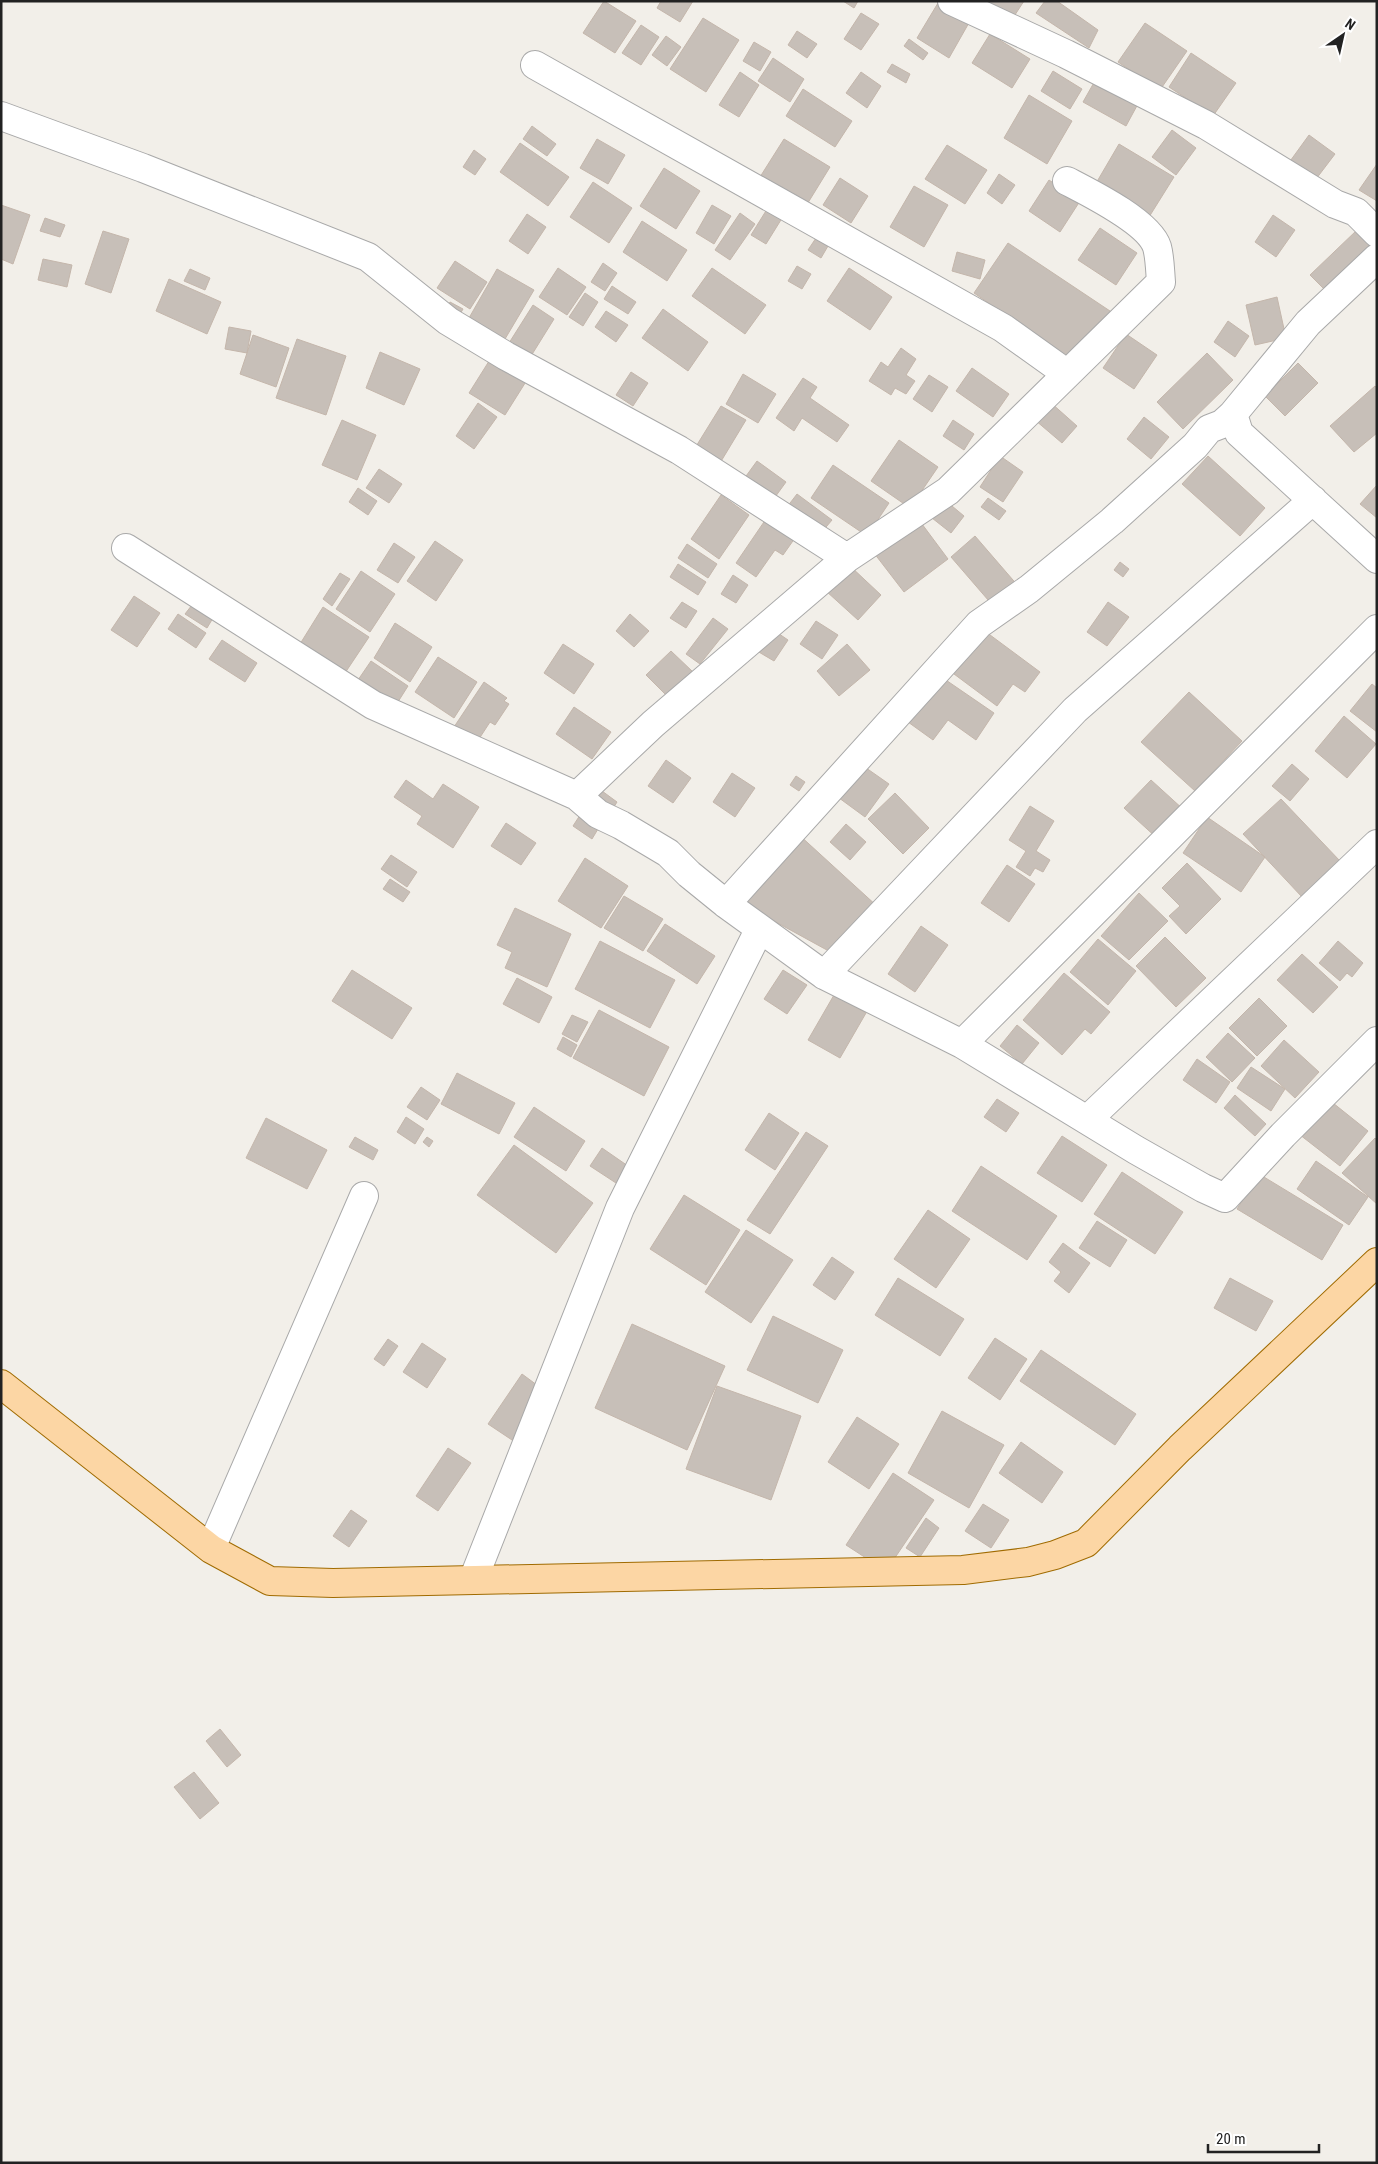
<svg xmlns="http://www.w3.org/2000/svg" width="1378" height="2164" font-family="'Roboto Condensed',sans-serif">
	<style>
		.building { fill: #c7bfb8; stroke: #c4b6ab }
		.lines { fill: none; stroke-linecap: round; stroke-linejoin: round }
		.minor-casing { stroke: #a9a9a9; stroke-width: 30 }
		.major-casing { stroke: #a06b00; stroke-width: 30 }
		.minor { stroke: #fff; stroke-width: 28 }
		.major { stroke: #fcd6a4; stroke-width: 28 }
	</style>
	<rect width="100%" height="100%" fill="#f2efe9"/>
	<!-- building -->
	<path class="building" d="M604 1 636 21 615 53 583 33Z
		M661 1H693L680 22 657 8Z
		M843 1H858L854 8Z
		M981 1H1024L1011 21Z
		M1045 1H1057L1098 30 1089 48 1036 13Z
		M938 3 970 21 949 58 917 38Z
		M861 13 879 24 861 50 844 39Z
		M703 18 739 40 706 92 670 69Z
		M1145 23 1187 51 1160 90 1118 62Z
		M641 25 659 37 641 65 622 53Z
		M797 31 817 44 807 58 788 45Z
		M990 34 1030 59 1012 88 972 63Z
		M666 36 681 47 667 66 652 55Z
		M909 39 928 53 923 60 904 46Z
		M754 42 771 52 760 71 743 61Z
		M1191 53 1236 83 1213 116 1169 87Z
		M773 58 804 79 790 102 758 81Z
		M892 64 910 74 906 83 887 72Z
		M1053 71 1082 89 1070 109 1041 91Z
		M740 72 759 85 739 117 719 105Z
		M861 72 881 86 867 108 846 93Z
		M1096 79 1139 102 1126 126 1083 102Z
		M803 89 852 121 835 147 786 116Z
		M1029 95 1072 121 1047 164 1004 138Z
		M532 126 556 144 547 156 523 139Z
		M1172 130 1196 148 1176 175 1152 157Z
		M1309 135 1335 154 1313 183 1288 164Z
		M597 139 625 155 608 184 580 168Z
		M784 139 830 167 806 206 760 177Z
		M520 143 569 177 548 206 500 172Z
		M1119 144 1174 177 1149 217 1095 185Z
		M947 145 987 170 965 204 925 179Z
		M474 150 486 159 475 175 463 167Z
		M1377 164V201L1359 190Z
		M664 168 700 191 676 229 640 206Z
		M999 174 1015 185 1002 204 987 193Z
		M840 178 868 196 851 223 823 205Z
		M1049 180 1080 201 1060 232 1029 211Z
		M593 182 632 208 609 243 570 217Z
		M914 186 948 205 924 247 890 227Z
		M1 205 30 215 13 264 1 259Z
		M712 205 731 216 714 244 696 233Z
		M769 206 784 215 766 244 751 235Z
		M740 213 755 224 730 260 715 250Z
		M527 214 546 227 528 254 509 241Z
		M1273 215 1295 230 1276 257 1255 242Z
		M45 218 65 225 60 237 40 231Z
		M642 221 687 250 667 281 623 252Z
		M1100 228 1137 253 1116 285 1078 260Z
		M1357 230 1372 244 1325 290 1310 275Z
		M103 231 129 239 111 293 85 284Z
		M816 238 828 246 821 258 808 250Z
		M1008 243 1116 315 1072 360 974 293Z
		M957 252 985 260 980 279 952 271Z
		M43 259 72 265 67 287 38 280Z
		M455 261 487 282 470 309 437 288Z
		M603 263 617 273 605 291 591 282Z
		M797 266 811 274 802 289 788 281Z
		M558 268 586 287 567 315 539 297Z
		M712 268 766 305 745 334 692 296Z
		M849 268 892 297 870 330 827 301Z
		M190 269 210 278 205 290 184 281Z
		M497 269 534 290 505 339 469 318Z
		M169 279 221 302 207 334 156 311Z
		M612 286 636 302 628 314 604 299Z
		M585 293 598 302 583 326 569 317Z
		M1277 297 1286 338 1255 345 1246 305Z
		M450 302 463 309 456 321 443 314Z
		M533 305 554 319 531 356 509 343Z
		M663 309 708 342 688 371 642 338Z
		M606 311 628 325 616 342 595 327Z
		M1228 321 1249 336 1235 357 1214 342Z
		M229 327 251 331 247 353 225 349Z
		M1126 334 1157 355 1134 389 1103 368Z
		M253 335 289 348 276 387 240 374Z
		M297 339 346 356 326 415 276 398Z
		M901 348 916 359 906 375 915 381 906 394 895 388 891 395 869 381 881 362 888 367Z
		M380 352 420 369 404 405 366 388Z
		M1207 353 1233 380 1183 429 1157 402Z
		M491 358 527 380 505 415 469 393Z
		M1298 363 1318 383 1285 416 1265 396Z
		M972 368 1009 394 993 417 956 391Z
		M631 372 648 383 633 406 616 395Z
		M743 374 776 394 758 423 726 404Z
		M929 375 948 387 932 412 913 399Z
		M803 378 817 387 810 398 849 425 837 442 802 418 794 431 776 418Z
		M1375 386 1377 388V433L1354 452 1330 426Z
		M1050 402 1077 426 1062 443 1035 420Z
		M478 403 497 417 474 449 456 436Z
		M721 406 746 420 720 463 695 448Z
		M1144 417 1169 437 1151 459 1127 439Z
		M342 420 376 435 357 480 322 465Z
		M953 420 974 434 964 450 943 436Z
		M899 440 938 467 910 508 871 481Z
		M1000 456 1023 472 1003 502 980 487Z
		M1208 456 1265 508 1240 536 1182 484Z
		M757 461 786 482 770 504 741 483Z
		M833 465 889 503 867 536 811 498Z
		M379 469 402 484 389 503 366 488Z
		M1377 485V518L1360 504Z
		M358 488 377 501 368 515 349 502Z
		M797 494 832 520 821 533 787 507Z
		M721 495 749 515 719 559 691 539Z
		M988 498 1006 511 999 520 981 507Z
		M946 501 964 516 951 533 932 518Z
		M766 519 795 538 783 555 775 550 756 577 736 563Z
		M919 520 948 559 904 592 874 553Z
		M975 536 1019 587 995 608 951 557Z
		M435 541 463 560 436 601 407 581Z
		M394 543 415 557 398 583 377 570Z
		M687 544 717 564 708 578 678 558Z
		M1120 562 1129 569 1123 577 1114 570Z
		M678 564 706 582 698 595 670 577Z
		M849 565 881 595 858 620 826 591Z
		M361 571 395 594 370 632 336 609Z
		M340 573 350 579 332 606 323 599Z
		M733 575 748 585 736 603 721 594Z
		M134 596 160 613 137 647 111 630Z
		M682 602 697 611 686 628 670 618Z
		M1108 602 1129 617 1107 646 1087 632Z
		M192 605 213 618 207 628 185 614Z
		M323 607 369 637 345 673 300 644Z
		M178 614 206 633 196 648 168 629Z
		M630 614 649 631 634 647 616 631Z
		M713 618 728 629 700 664 686 654Z
		M816 621 838 635 822 659 800 644Z
		M395 623 432 647 410 682 374 658Z
		M766 625 788 640 774 661 752 648Z
		M982 629 1040 672 1025 692 1013 684 997 706 950 671Z
		M222 640 257 663 245 682 209 659Z
		M563 644 594 664 574 694 544 673Z
		M847 644 870 670 839 696 817 671Z
		M671 651 693 672 668 697 646 675Z
		M438 657 477 682 454 718 415 692Z
		M371 661 408 686 396 705 358 680Z
		M940 676 994 713 976 740 948 720 933 740 908 722Z
		M484 682 507 698 504 701 509 704 495 725 490 722 477 742 454 727Z
		M1372 684 1377 688V732L1350 711Z
		M1189 692 1242 741 1195 791 1141 742Z
		M574 707 611 732 592 759 556 734Z
		M1344 716 1376 744 1347 778 1315 751Z
		M666 760 691 778 673 803 648 786Z
		M859 763 889 784 865 817 835 795Z
		M1292 764 1309 779 1290 801 1272 786Z
		M732 773 755 788 735 817 713 802Z
		M796 776 805 782 799 791 790 785Z
		M406 780 433 799 443 784 479 807 453 848 417 824 422 816 394 797Z
		M1151 780 1184 810 1158 839 1124 808Z
		M602 791 617 802 612 810 596 800Z
		M895 793 929 828 903 854 868 819Z
		M1281 799 1340 861 1302 897 1243 834Z
		M1030 806 1054 821 1036 851 1050 860 1043 872 1035 868 1030 876 1016 867 1026 851 1009 840Z
		M582 812 601 824 592 839 573 826Z
		M1207 817 1265 857 1241 892 1183 853Z
		M506 823 536 843 521 865 491 846Z
		M846 824 866 842 850 860 830 842Z
		M797 833 878 907 836 955 743 904Z
		M391 855 417 872 407 887 381 869Z
		M585 858 628 886 601 928 558 901Z
		M1187 863 1221 899 1186 934 1169 916 1180 906 1162 888Z
		M1007 865 1035 884 1009 922 981 903Z
		M390 879 410 892 403 902 383 889Z
		M1139 893 1168 921 1129 960 1101 936Z
		M624 896 663 919 643 951 604 928Z
		M515 908 571 934 547 987 505 968 512 952 497 945Z
		M665 924 715 956 697 984 647 951Z
		M921 926 948 945 915 992 888 974Z
		M1165 937 1206 978 1176 1007 1136 966Z
		M1098 939 1136 971 1108 1005 1070 972Z
		M600 941 675 980 650 1028 575 989Z
		M1338 941 1363 963 1352 977 1347 973 1340 981 1319 963Z
		M1302 954 1338 987 1313 1013 1277 980Z
		M352 970 412 1008 392 1039 332 1001Z
		M783 970 807 985 787 1014 764 999Z
		M1064 973 1110 1012 1091 1034 1085 1029 1062 1055 1023 1020Z
		M517 978 552 997 539 1023 503 1004Z
		M834 995 866 1013 840 1058 808 1040Z
		M1259 998 1287 1026 1257 1056 1229 1028Z
		M599 1010 669 1047 644 1096 573 1058Z
		M572 1015 588 1022 577 1042 562 1034Z
		M1017 1025 1039 1043 1022 1064 1000 1046Z
		M1228 1033 1255 1058 1232 1082 1206 1057Z
		M563 1037 577 1045 571 1057 557 1049Z
		M1284 1040 1319 1072 1295 1098 1261 1066Z
		M1197 1059 1230 1082 1216 1103 1183 1080Z
		M1251 1067 1285 1089 1271 1111 1237 1088Z
		M457 1073 515 1103 499 1134 441 1104Z
		M421 1087 440 1100 427 1120 407 1107Z
		M1235 1095 1266 1124 1255 1136 1224 1108Z
		M1323 1095 1368 1131 1340 1166 1295 1131Z
		M997 1099 1019 1113 1006 1132 984 1117Z
		M534 1107 585 1141 566 1171 514 1137Z
		M769 1113 799 1133 775 1170 745 1150Z
		M406 1117 424 1129 415 1144 397 1132Z
		M266 1118 327 1150 307 1189 246 1158Z
		M806 1132 828 1146 770 1234 747 1220Z
		M1062 1136 1107 1165 1082 1202 1037 1173Z
		M355 1137 378 1150 373 1160 349 1147Z
		M427 1137 433 1141 429 1147 423 1142Z
		M1375 1138 1377 1140V1204L1342 1173Z
		M514 1145 593 1203 556 1253 477 1195Z
		M602 1148 628 1166 616 1183 590 1166Z
		M1316 1161 1368 1197 1349 1225 1297 1189Z
		M981 1166 1057 1216 1027 1260 952 1211Z
		M1122 1172 1183 1212 1155 1254 1094 1214Z
		M1259 1174 1343 1225 1322 1260 1237 1209Z
		M684 1195 740 1230 706 1285 650 1249Z
		M928 1210 970 1239 936 1288 894 1259Z
		M1097 1221 1127 1240 1110 1267 1079 1248Z
		M746 1230 793 1260 751 1323 705 1292Z
		M1063 1243 1090 1263 1069 1293 1054 1281 1061 1272 1049 1262Z
		M832 1257 854 1272 835 1300 813 1285Z
		M898 1278 964 1319 940 1356 875 1315Z
		M1230 1278 1273 1301 1256 1331 1214 1308Z
		M773 1316 843 1350 818 1403 747 1370Z
		M632 1324 725 1366 687 1450 595 1408Z
		M995 1338 1027 1359 1000 1400 968 1378Z
		M388 1339 398 1346 384 1366 374 1359Z
		M422 1343 446 1359 427 1388 403 1372Z
		M1041 1350 1136 1414 1115 1445 1020 1381Z
		M522 1374 545 1391 512 1440 488 1424Z
		M717 1386 801 1416 771 1500 686 1469Z
		M942 1411 1004 1445 969 1508 908 1473Z
		M857 1417 899 1444 869 1489 828 1462Z
		M1021 1442 1063 1472 1042 1503 999 1473Z
		M448 1448 471 1463 438 1511 416 1496Z
		M893 1473 934 1500 886 1571 846 1545Z
		M983 1504 1009 1520 991 1548 965 1531Z
		M351 1510 367 1521 349 1547 333 1536Z
		M926 1518 939 1528 920 1557 906 1548Z
		M220 1729 241 1755 227 1767 206 1741Z
		M194 1772 219 1803 200 1819 174 1787Z"/>
	<g class="lines">
		<defs>
			<path id="minor" d="M952 1 1066 54 1206 125 1335 204 1356 212 1377 233
				M535 65 1003 328 1066 373
				M1 116 143 168 368 257 448 321 506 356 679 450 847 558
				M1233 414 1308 323 1377 258
				M126 548 373 705 577 796 598 814 621 825 668 853 689 874 726 904 824 975 962 1044 1136 1150 1203 1188 1225 1198 1283 1135 1377 1041
				M577 796 653 724 847 558 948 491 1161 282C1160 271 1160 258 1157 247 1149 222 1090 193 1067 181
				M726 904 979 624 1029 589 1112 521 1195 446 1209 429 1222 424 1233 414 1239 433 1377 559
				M824 975 1075 710 1313 500
				M962 1044 1377 629
				M1087 1120 1377 844
				M211 1548 364 1196
				M473 1580 620 1208 759 930"/>
			<path id="major" d="M1 1384 211 1549 270 1581 333 1583 963 1570 1028 1562 1055 1555 1086 1543 1180 1448 1377 1262"/>
		</defs>
		<!-- minor casing -->
		<use href="#minor" class="minor-casing"/>
		<!-- major casing -->
		<use href="#major" class="major-casing"/>
		<!-- minor -->
		<use href="#minor" class="minor"/>
		<!-- major -->
		<use href="#major" class="major"/>
	</g>
	<!-- border -->
	<rect width="1378" height="2164" fill="none" stroke="#222222" stroke-width="5"/>
	<!-- north arrow -->
	<g transform="translate(1343 35) rotate(34)" stroke="#ffffff" stroke-width="4" paint-order="stroke">
	<path d="M0-4L9 19L0 12L-9 19Z" fill="#222222"/>
	<text y="-8" font-size="14" font-weight="bold" text-anchor="middle" fill="#222222">N</text>
	</g>
	<!-- scale -->
	<path d="M1208 2144v8h111v-8" fill="none" stroke="#222222" stroke-width="2.5"/>
	<text x="1216" y="2144" font-size="15" fill="#222222" stroke="#ffffff" stroke-width="4" paint-order="stroke">20 m</text>
</svg>
